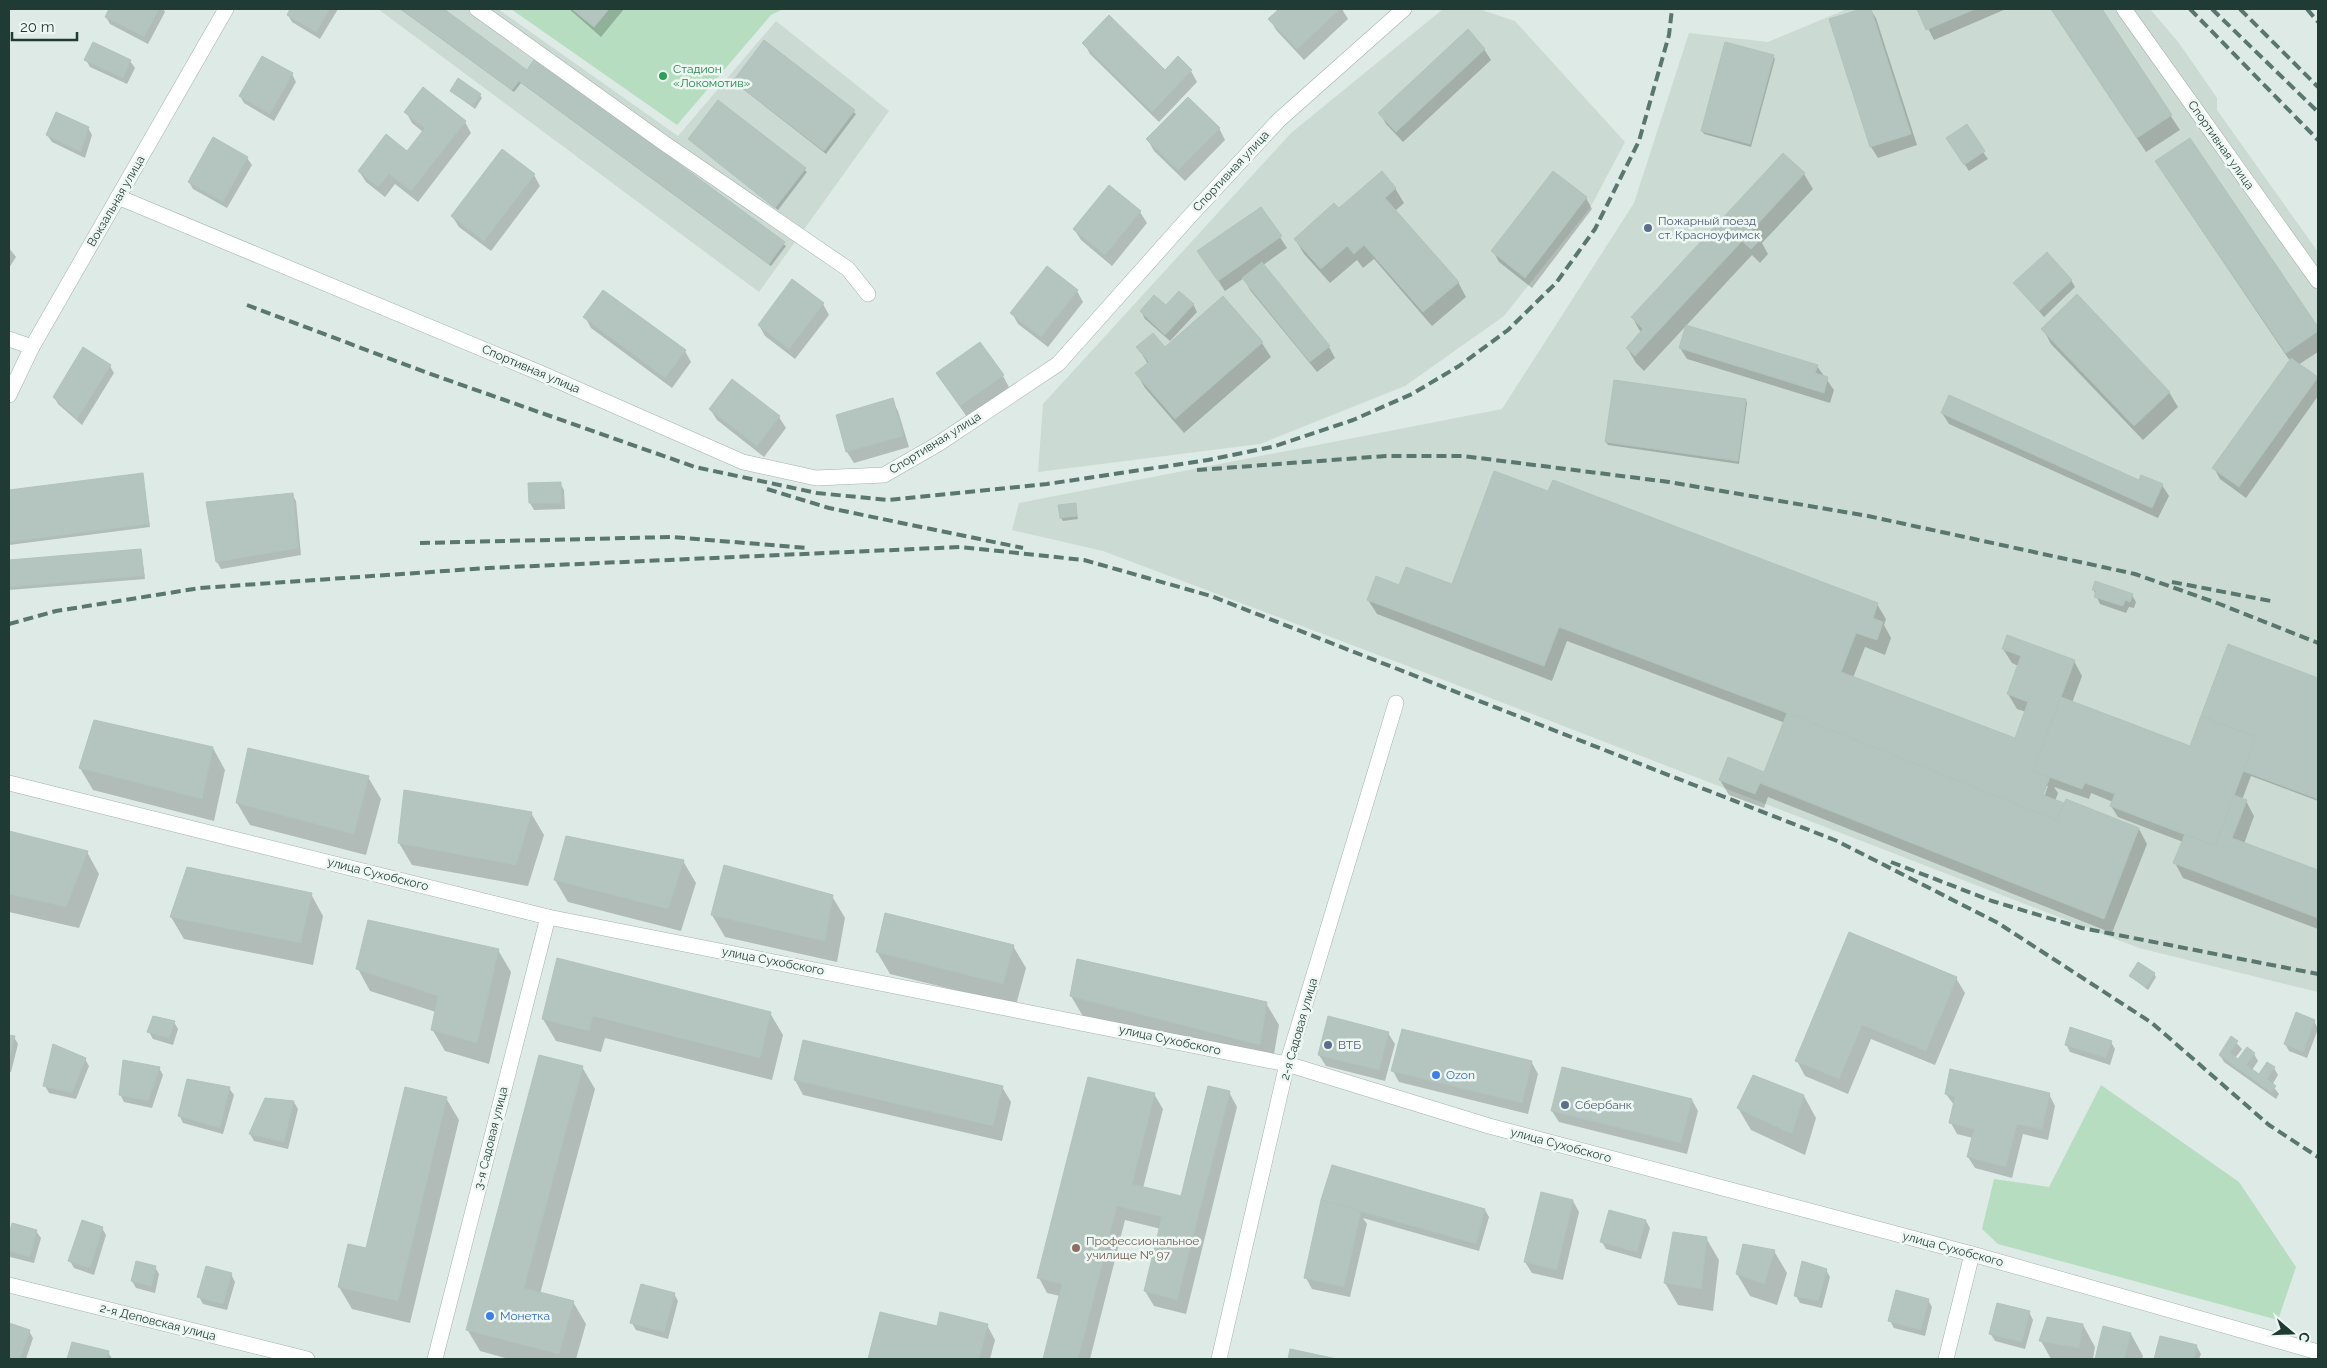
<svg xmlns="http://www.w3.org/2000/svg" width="2327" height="1368" font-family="Raleway,sans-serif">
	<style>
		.built { fill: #ccdad4 }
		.green { fill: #b6ddc0 }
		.shadow { fill: #0003; fill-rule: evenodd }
		.building { fill: #b3c5be; stroke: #b0c4bc }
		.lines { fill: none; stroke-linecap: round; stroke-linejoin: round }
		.minor-casing { stroke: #a1b2ac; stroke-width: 16 }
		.tertiary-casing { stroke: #a1b2ac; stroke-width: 16 }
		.minor { stroke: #fff; stroke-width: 15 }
		.tertiary { stroke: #fff; stroke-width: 15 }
		.rail { stroke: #59776f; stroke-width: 4; stroke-dasharray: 10 5; stroke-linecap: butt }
		.leisure-dot { fill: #2e9e5b; stroke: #eef7f3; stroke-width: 2 }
		.service-dot { fill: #5c6f8a; stroke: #eef7f3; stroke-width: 2 }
		.shop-dot { fill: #3f7fe0; stroke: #eef7f3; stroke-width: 2 }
		.education-dot { fill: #8d6e63; stroke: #eef7f3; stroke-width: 2 }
		.labels { text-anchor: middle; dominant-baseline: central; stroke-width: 5; stroke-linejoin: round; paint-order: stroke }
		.leisure-label { font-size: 12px; fill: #27864d; stroke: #eef7f3; text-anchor: start }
		.street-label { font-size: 12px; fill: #1f3b33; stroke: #eef7f3 }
		.service-label { font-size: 12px; fill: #4e5e75; stroke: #eef7f3; text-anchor: start }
		.shop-label { font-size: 12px; fill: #366cbe; stroke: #eef7f3; text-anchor: start }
		.education-label { font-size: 12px; fill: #785e54; stroke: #eef7f3; text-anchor: start }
	</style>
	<rect width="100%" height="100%" fill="#deeae5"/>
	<!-- built -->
	<path class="built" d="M378 9H498L678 136 776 21 889 111 759 292Z
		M1443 9H1479L1515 21 1625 142 1590 208 1504 316 1405 386 1260 444 1038 472 1043 404 1291 133Z
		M1847 9H2150L2179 43 2217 98V110L2318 252V992L2139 948 1418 670 1103 551 1012 530 1019 503 1502 409 1634 203 1689 33 1768 42Z"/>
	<!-- green -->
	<path class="green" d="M511 9H783L771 15 677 125Z
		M2101 1085 2239 1182 2296 1267 2278 1320 1998 1244 1982 1229 1994 1179 2049 1187Z"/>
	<!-- shadow -->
	<path class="shadow" d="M110 9H163L165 12 148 44 110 24 106 17Z
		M292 9H338L320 39 292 22 288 15Z
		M400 9H442L527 71 786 246 771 266 521 83 514 92Z
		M569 9H624L601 37Z
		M1280 9H1342L1348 19 1304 60 1276 30 1270 19Z
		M1865 9H1870L1876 18 1917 145 1878 158 1871 147 1831 20Z
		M1918 9H2006L1934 40Z
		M2051 9H2100L2180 130 2146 152Z
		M765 42 856 114 826 154 734 82Z
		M1084 43 1165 71 1178 58 1191 71 1197 82 1159 122 1090 54Z
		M1484 49 1491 60 1403 142 1386 124 1380 113Z
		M1773 56 1775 59 1751 147 1704 134 1702 131Z
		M262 57 292 74 296 82 274 121 244 103 240 96Z
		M86 60 130 61 135 68 127 84 90 67Z
		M452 91 480 95 482 98 475 109Z
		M718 102 807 172 778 210 689 139Z
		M406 112 465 122 471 133 418 202 395 184 385 197 366 182 359 171 407 152 423 132 412 123Z
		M88 128 92 135 85 158 52 142 47 135Z
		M1219 128 1225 140 1185 181 1154 151 1148 140Z
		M214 139 247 158 252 165 227 208 193 189 189 182Z
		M2189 139 2318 329V352L2298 365 2317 378 2318 396 2246 498 2220 479 2214 468 2290 361 2165 176Z
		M1952 145 1983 152 1988 159 1969 171Z
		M1783 155 1804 174 1813 189 1762 243 1768 254 1760 263 1752 255 1644 371 1636 363 1627 348 1641 333 1632 317Z
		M1553 173 1586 198 1592 209 1532 288 1499 262 1493 251Z
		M534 175 540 186 491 251 459 227 452 216Z
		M1109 186 1140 212 1147 223 1112 266 1081 240 1074 229Z
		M1395 188 1404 203 1395 211 1458 282 1466 297 1432 326 1374 259 1363 268 1357 260 1330 283 1304 254 1295 239 1339 210Z
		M1261 208 1287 248 1263 265 1329 347 1335 358 1317 372 1250 290 1244 278 1225 291 1199 252Z
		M9 248 16 257 9 268Z
		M2071 280 2075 287 2044 317 2015 284Z
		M1077 291 1083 302 1048 347 1018 324 1012 313Z
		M823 304 829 315 795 359 765 336 759 325Z
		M1193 304 1197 312 1170 341 1145 319 1141 311Z
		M585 317 685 351 691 362 672 388 591 328Z
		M2043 329 2169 392 2178 407 2143 440 2051 344Z
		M1262 343 1271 357 1184 433 1145 388 1137 374 1148 364 1138 348 1165 349Z
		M1680 348 1817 366 1834 390 1830 403 1687 359Z
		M110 366 114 373 82 425 58 404 54 397Z
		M1003 376 1009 387 967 417 944 384Z
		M892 400 898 411 909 447 854 463 847 452 837 415Z
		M1746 400 1747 403 1739 464 1608 445 1606 442Z
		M710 409 779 417 786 428 764 457 717 420Z
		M1942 413 2139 482 2162 485 2169 496 2158 518 1949 424Z
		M142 474 150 527 9 545V491Z
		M560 483 564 490 565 509 534 510 530 503 529 484Z
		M1549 493 1877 604 1886 619 1884 625 1891 638 1885 655 1865 647 1853 678 2015 739 2026 712 2017 709 2008 694 2018 666 2012 663 2003 649 2074 661 2082 676 2072 703 2190 747 2229 646 2318 680V801L2251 776 2242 800 2246 801 2254 816 2244 844 2318 872V929L2183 878 2175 863 2183 842 2118 817 2111 806 2113 802 2091 793 2089 799 2054 787 2058 793 2055 801 2064 805 2066 801 2139 829 2147 844 2112 933 1768 797 1764 808 1729 795 1720 780 1765 773 1785 723 1567 641 1552 681 1377 614 1368 600 1400 586H1453ZM2045 786H2048L2042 802 2040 801Z
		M292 494 296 501 301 555 221 569 217 562Z
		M1075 505 1078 519 1063 521 1061 518Z
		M141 550 145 579 9 590V562Z
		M2093 589 2132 595 2136 602 2134 608 2129 607 2126 613 2100 604Z
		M95 721 213 748 225 770 214 821 93 790 80 768Z
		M368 777 381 799 366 855 250 825 237 803Z
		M531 813 544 835 528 886 412 865 399 843Z
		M9 832 87 852 99 874 79 928 9 912Z
		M683 861 696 883 681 931 568 902 555 880Z
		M188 868 311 894 323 916 313 965 184 939 171 917Z
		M832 896 845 918 837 962 725 937 712 915Z
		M1850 934 1956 978 1965 993 1935 1065 1871 1039 1848 1094 1805 1076 1797 1061Z
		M1013 946 1026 968 1016 1005 890 974 877 952Z
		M498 950 511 972 489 1064 445 1051 432 1029 436 1012 370 991 358 969Z
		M558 960 770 1013 783 1035 772 1080 605 1038 601 1052 556 1041 543 1019Z
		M2154 974 2156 977 2148 990 2130 976Z
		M1071 996 1266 1003 1279 1025 1272 1066 1084 1018Z
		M2314 1021 2318 1029 2307 1058 2289 1051 2285 1044Z
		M174 1022 178 1029 173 1045 153 1039 149 1032Z
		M1388 1033 1395 1044 1385 1081 1326 1066 1319 1055Z
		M9 1036 14 1037 18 1044 11 1072H9Z
		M2232 1038 2242 1049 2235 1058 2239 1061 2254 1054 2258 1061 2252 1070 2259 1075 2268 1063 2274 1068 2278 1075 2272 1085 2279 1094 2276 1099 2224 1062 2220 1055Z
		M804 1041 1002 1087 1011 1102 1002 1141 803 1095 795 1080Z
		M2111 1042 2115 1049 2110 1065 2070 1052 2066 1044Z
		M85 1059 89 1066 76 1099 49 1093 45 1086Z
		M1532 1063 1538 1074 1528 1114 1399 1082 1393 1071Z
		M582 1067 595 1089 540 1294 573 1302 586 1324 576 1359H509L480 1351 467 1329Z
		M159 1068 163 1075 152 1108 124 1102 120 1094Z
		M229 1088 234 1095 223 1134 183 1123 179 1115Z
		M1229 1092 1237 1107 1186 1314 1154 1306 1145 1291 1161 1229 1125 1220 1090 1359H1044L1060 1296 1047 1293 1039 1278 1154 1094 1163 1109 1143 1188 1182 1198Z
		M1946 1094H2049L2055 1106 2048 1140 2023 1134 2012 1178 1975 1168 1968 1157 1973 1138 1957 1134 1951 1123 1954 1105Z
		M1804 1096 1816 1118 1805 1155 1751 1130 1738 1108Z
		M446 1098 459 1120 410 1323 352 1309 339 1287 366 1250Z
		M1692 1100 1698 1111 1687 1154 1559 1122 1552 1111Z
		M294 1102 298 1109 288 1149 254 1141 250 1134Z
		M1573 1201 1579 1212 1563 1280 1532 1273 1525 1262Z
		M1322 1202 1485 1210 1489 1217 1479 1251 1363 1218 1367 1224 1350 1297 1312 1289 1306 1278Z
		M1646 1221 1650 1228 1641 1259 1606 1249 1602 1242Z
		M13 1225 36 1231 41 1238 34 1263 10 1257 9 1255V1241Z
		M102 1228 106 1235 94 1275 74 1268 70 1261Z
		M1706 1238 1719 1260 1713 1311 1678 1305 1665 1283Z
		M1774 1251 1787 1273 1777 1305 1750 1296 1737 1274Z
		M155 1267 159 1274 155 1293 136 1288 132 1281Z
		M1826 1270 1830 1277 1822 1308 1800 1303 1796 1296Z
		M231 1274 235 1282 227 1310 203 1304 199 1297Z
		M674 1294 678 1301 668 1339 636 1330 632 1323Z
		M1928 1300 1932 1307 1925 1336 1894 1328 1890 1321Z
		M2029 1312 2033 1320 2025 1349 1995 1341 1990 1333Z
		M881 1313 937 1328 987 1325 995 1340 990 1359H870Z
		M9 1324 29 1331 33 1338 26 1359H9Z
		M2083 1325 2095 1347 2093 1359H2051L2041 1341Z
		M2104 1328 2131 1334 2143 1356 2142 1359H2096Z
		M2161 1337 2197 1347 2201 1354 2199 1359H2155Z
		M73 1343 108 1352 112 1359H69Z"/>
	<!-- building -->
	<path class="building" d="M109 9H159L144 37 105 17Z
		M290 9H330L316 32 287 15Z
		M401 9H444L527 70 535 58 785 242 769 264 519 81 512 90Z
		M572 9H609L594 27Z
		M1279 9H1340L1297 49 1268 19Z
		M1861 9H1871L1911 134 1870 147 1829 19Z
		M1917 9H1975L1926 30Z
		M2051 9H2102L2172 115 2137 138Z
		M1109 15 1165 70 1178 56 1192 70 1152 112 1082 43Z
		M1468 29 1485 49 1396 132 1378 113Z
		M764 40 855 110 824 151 733 81Z
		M93 42 131 60 123 78 84 60Z
		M1725 42 1774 55 1750 144 1701 131Z
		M262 56 293 73 270 114 239 96Z
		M458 78 481 94 472 106 450 91Z
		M423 87 466 121 411 191 389 174 378 187 358 171 386 134 407 151 425 128 404 112Z
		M1188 97 1220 128 1178 170 1146 139Z
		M718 100 806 168 775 208 688 139Z
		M56 112 89 127 81 152 46 135Z
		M1967 124 1985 151 1964 165 1946 138Z
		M213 137 248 157 223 202 188 182Z
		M2190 138 2318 327V331L2286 353 2155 161Z
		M502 149 535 174 484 241 451 216Z
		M1783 153 1805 173 1752 230 1761 239 1751 249 1742 241 1635 356 1626 348 1643 329 1631 317Z
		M1382 171 1396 188 1385 198 1459 282 1423 312 1364 245 1354 254 1347 246 1321 269 1294 239 1334 203 1339 208Z
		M1553 171 1587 197 1525 278 1491 251Z
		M1109 185 1141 211 1105 255 1073 229Z
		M1261 207 1282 236 1218 281 1197 251Z
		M2047 252 2072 280 2039 311 2013 283Z
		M1262 262 1330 346 1310 362 1242 278Z
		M1047 266 1078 290 1041 337 1010 313Z
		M792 279 824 303 789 349 758 325Z
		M603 290 686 350 665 378 583 317Z
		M1179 291 1194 304 1165 335 1140 311 1154 295 1166 305Z
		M2077 294 2170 392 2134 426 2041 329Z
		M1223 296 1263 342 1175 419 1135 373 1149 362 1136 347 1153 333 1165 347Z
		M1686 325 1818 365 1815 373 1828 377 1824 393 1679 348Z
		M980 342 1004 375 960 406 936 373Z
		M83 347 111 365 77 419 53 397Z
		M2291 358 2318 377 2239 487 2212 468Z
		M732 379 780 416 757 446 709 409Z
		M1614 380 1746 399 1738 461 1605 442Z
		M1949 395 2139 480 2141 475 2163 484 2152 508 1941 413Z
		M893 398 903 436 846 452 836 415Z
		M1494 471 1548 491 1553 480 1878 603 1873 618 1883 622 1877 640 1856 633 1841 672 2015 738 2028 702 2007 694 2021 656 2002 649 2007 635 2075 660 2033 771 2050 777 2043 795 2064 803 2057 820 1787 713 1559 627 1544 666 1367 600 1376 576 1399 585 1406 567 1452 584Z
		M143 473 149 524 9 542V490Z
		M561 482V503H529L528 483Z
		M293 493 298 548 216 562 206 502Z
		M1076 503 1077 516 1060 518 1058 505Z
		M141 549 144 576 9 587V560Z
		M2095 581 2133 594 2130 602 2125 600 2123 606 2094 597 2096 591 2092 590Z
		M2228 644 2318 678V799L2243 771 2256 737 2201 716Z
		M2061 697 2190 746 2201 716 2256 737 2215 846 2110 806 2115 794 2085 783 2082 789 2033 771Z
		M1787 713 2057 820 2066 799 2139 828 2104 919 1760 783 1755 794 1719 780 1728 757 1764 772Z
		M94 720 213 747 202 799 79 768Z
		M248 748 369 776 354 834 236 803Z
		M404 790 532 812 516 865 398 843Z
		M2234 795 2247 800 2232 838 2318 870V918L2173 863 2185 834 2215 846Z
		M9 831 88 851 66 907 9 894Z
		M566 836 684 860 668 909 554 880Z
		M724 865 833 895 825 941 711 915Z
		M187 867 312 893 301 943 170 917Z
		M885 913 1014 945 1003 984 876 952Z
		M368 920 499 949 477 1043 431 1030 438 996 356 969Z
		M1849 932 1957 977 1926 1051 1862 1025 1839 1079 1795 1061Z
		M557 958 771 1012 760 1058 593 1016 589 1031 542 1019Z
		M1077 959 1267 1002 1260 1045 1070 996Z
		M2138 962 2155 973 2146 987 2129 976Z
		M2296 1012 2315 1020 2303 1052 2284 1044Z
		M153 1016 175 1021 169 1038 147 1032Z
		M1328 1016 1389 1032 1379 1070 1318 1055Z
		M2070 1027 2112 1041 2106 1058 2065 1045Z
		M1402 1029 1532 1061 1522 1103 1391 1071Z
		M9 1035 15 1036 9 1061Z
		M2231 1036 2238 1041 2230 1053 2238 1059 2247 1047 2255 1053 2246 1065 2259 1074 2267 1062 2275 1067 2267 1079 2276 1086 2271 1092 2219 1055Z
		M803 1040 1003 1086 993 1126 794 1080Z
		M53 1044 86 1058 72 1093 43 1086Z
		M539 1055 583 1066 524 1288 574 1301 559 1354 466 1330Z
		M123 1060 160 1067 148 1101 119 1095Z
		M1562 1067 1692 1099 1681 1143 1551 1111Z
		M1950 1069 2050 1093 2042 1129 2017 1124 2006 1167 1967 1157 1974 1129 1949 1123 1955 1097 1945 1094Z
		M1753 1075 1804 1095 1792 1134 1737 1108Z
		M1088 1077 1155 1093 1132 1184 1181 1196 1208 1086 1230 1091 1177 1300 1144 1291 1162 1217 1117 1206 1078 1359H1043L1062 1284 1037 1278Z
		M187 1079 230 1087 220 1128 178 1116Z
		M405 1087 447 1097 398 1301 338 1287 348 1244 366 1248Z
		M265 1098 294 1101 284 1142 249 1134Z
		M1332 1165 1485 1209 1476 1244 1321 1200Z
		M1541 1192 1573 1200 1557 1270 1524 1262Z
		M1321 1200 1361 1211 1344 1287 1304 1278Z
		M1609 1210 1646 1220 1637 1252 1600 1242Z
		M82 1220 103 1227 90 1268 68 1261Z
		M12 1223 37 1230 30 1257 9 1251V1236Z
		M1673 1232 1707 1237 1701 1289 1664 1283Z
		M1743 1244 1775 1250 1764 1284 1736 1274Z
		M136 1261 156 1266 151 1286 131 1281Z
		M1802 1261 1827 1269 1818 1301 1794 1296Z
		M206 1266 232 1273 223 1304 197 1297Z
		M641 1284 675 1293 664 1332 630 1323Z
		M1896 1290 1929 1299 1921 1330 1888 1321Z
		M1997 1303 2030 1311 2022 1342 1989 1334Z
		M880 1312 937 1326 940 1312 988 1324 979 1359H868Z
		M2047 1317 2083 1324 2079 1348 2039 1341Z
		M9 1323 30 1330 20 1359 9 1358Z
		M2103 1326 2131 1333 2124 1359H2095Z
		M2160 1336 2197 1345 2194 1359H2154Z
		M72 1342 109 1351 107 1359H67Z
		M1290 1349 1337 1359H1288Z"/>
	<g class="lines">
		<defs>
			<path id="minor" d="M477 9 664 143 848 269 868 294
				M2124 9 2318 281
				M118 197 538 372 743 462 816 478 884 475 938 444 1058 364 1190 216 1279 120 1404 9
				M9 339 32 347
				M435 1359 548 917
				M1219 1359 1287 1064 1396 703
				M1946 1359 1972 1254"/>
			<path id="tertiary" d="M9 395 32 347 226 9
				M9 783 548 917 1287 1064 1489 1126 1972 1254 2318 1352
				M9 1285 307 1359"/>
		</defs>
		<!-- minor casing -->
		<use href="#minor" class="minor-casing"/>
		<!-- tertiary casing -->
		<use href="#tertiary" class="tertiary-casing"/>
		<!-- minor -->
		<use href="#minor" class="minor"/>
		<!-- tertiary -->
		<use href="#tertiary" class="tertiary"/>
		<!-- rail -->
		<path class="rail" d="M2190 9 2318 140
			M2212 9 2318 112
			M2240 9 2318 87
			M2307 9 2318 22
			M247 305 425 372 695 467 817 493 887 500 968 492 1047 484 1208 460 1272 447 1353 420 1412 394 1459 366 1508 330 1556 283 1595 229 1639 141 1669 35 1672 9
			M1197 470 1386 456H1463L1669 482 1868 516 2135 574 2217 603 2318 643
			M767 489 829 508 1023 548
			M420 543 671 537 808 548
			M2172 582 2271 601
			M9 624 56 611 200 588 488 568 960 547 1084 560 1211 596 1837 841 1998 923 2152 1023 2269 1125 2318 1157
			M1891 862 1992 901 2082 928 2318 974"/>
	</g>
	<!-- markers -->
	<circle class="leisure-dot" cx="663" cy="76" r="5"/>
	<g class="service-dot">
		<circle cx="1648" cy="228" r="5"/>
		<circle cx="1328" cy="1045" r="5"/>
		<circle cx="1565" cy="1105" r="5"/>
	</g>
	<g class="shop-dot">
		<circle cx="1436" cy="1075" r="5"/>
		<circle cx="490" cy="1316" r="5"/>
	</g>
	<circle class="education-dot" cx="1076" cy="1248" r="5"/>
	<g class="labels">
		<!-- leisure labels -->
		<g class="leisure-label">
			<text x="673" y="69">Стадион<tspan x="673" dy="14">«Локомотив»</tspan></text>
		</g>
		<!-- street labels -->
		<g class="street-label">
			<text transform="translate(2221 145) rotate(55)">Спортивная улица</text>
			<text transform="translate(1231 171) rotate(-47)">Спортивная улица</text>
			<text transform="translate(116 201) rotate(-60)">Вокзальная улица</text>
			<text transform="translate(531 369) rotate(23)">Спортивная улица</text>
			<text transform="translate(935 443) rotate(-32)">Спортивная улица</text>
			<text transform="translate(378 874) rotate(14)">улица Сухобского</text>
			<text transform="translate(773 961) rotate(11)">улица Сухобского</text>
			<text transform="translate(1299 1029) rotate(-74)">2-я Садовая улица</text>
			<text transform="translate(1170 1040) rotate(12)">улица Сухобского</text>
			<text transform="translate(491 1138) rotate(-76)">3-я Садовая улица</text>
			<text transform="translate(1561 1145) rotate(15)">улица Сухобского</text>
			<text transform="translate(1953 1249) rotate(15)">улица Сухобского</text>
			<text transform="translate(158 1322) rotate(14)">2-я Деповская улица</text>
		</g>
		<!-- service labels -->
		<g class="service-label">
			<text x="1658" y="221">Пожарный поезд<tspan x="1658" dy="14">ст. Красноуфимск</tspan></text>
			<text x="1338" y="1045">ВТБ</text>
			<text x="1575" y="1105">Сбербанк</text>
		</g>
		<!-- shop labels -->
		<g class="shop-label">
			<text x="1446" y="1075">Ozon</text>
			<text x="500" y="1316">Монетка</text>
		</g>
		<!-- education labels -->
		<g class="education-label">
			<text x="1086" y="1241">Профессиональное<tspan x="1086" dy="14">училище № 97</tspan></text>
		</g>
	</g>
	<!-- border -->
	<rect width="2327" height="1368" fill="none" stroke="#1f3b33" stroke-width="20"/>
	<!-- north arrow -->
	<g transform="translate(2292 1333) rotate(109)" stroke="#eef7f3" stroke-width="4" paint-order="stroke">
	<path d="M0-4L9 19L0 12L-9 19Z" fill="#1f3b33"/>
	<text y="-8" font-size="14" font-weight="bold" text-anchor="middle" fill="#1f3b33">С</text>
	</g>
	<!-- scale -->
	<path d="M12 32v8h65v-8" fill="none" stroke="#1f3b33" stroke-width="2.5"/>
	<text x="20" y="32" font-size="15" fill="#1f3b33" stroke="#eef7f3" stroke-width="4" paint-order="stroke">20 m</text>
</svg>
